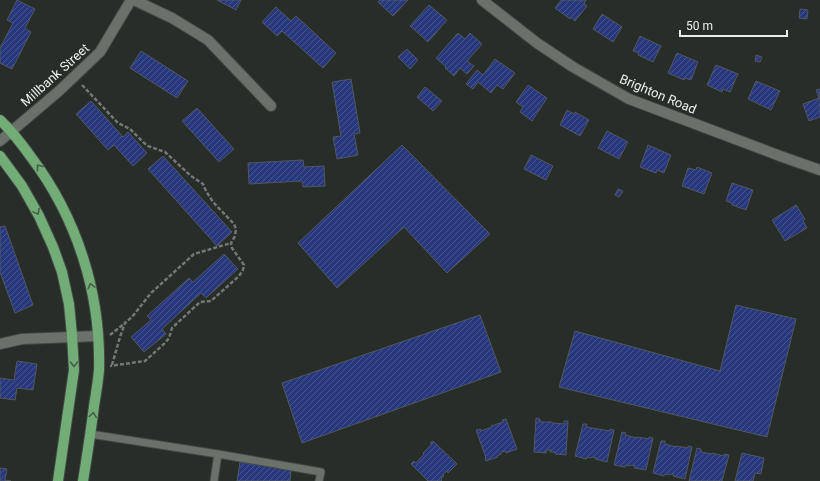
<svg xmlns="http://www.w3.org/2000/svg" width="820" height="481" font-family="Roboto,sans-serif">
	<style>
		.building { fill: url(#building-hatch); stroke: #53565d }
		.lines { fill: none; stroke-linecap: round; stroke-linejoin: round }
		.lane-casing { stroke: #454a45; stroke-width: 9 }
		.street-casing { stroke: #454a45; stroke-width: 12 }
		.primary-casing { stroke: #454a45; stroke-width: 12 }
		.path { stroke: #737874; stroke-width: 2.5; stroke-dasharray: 4 2; stroke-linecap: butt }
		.lane { stroke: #6a716a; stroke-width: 7 }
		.street { stroke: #6a716a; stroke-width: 10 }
		.primary { stroke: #72ad78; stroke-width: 10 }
		.oneway { stroke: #456048 }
		.labels { text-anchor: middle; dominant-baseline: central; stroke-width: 4; stroke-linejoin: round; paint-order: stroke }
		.street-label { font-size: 13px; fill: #ebefec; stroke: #272d28 }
	</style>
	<defs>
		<pattern id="building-hatch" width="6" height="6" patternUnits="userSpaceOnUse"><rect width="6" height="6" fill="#27387c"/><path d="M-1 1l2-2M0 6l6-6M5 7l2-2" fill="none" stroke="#46558f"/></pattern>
	</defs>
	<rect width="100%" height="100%" fill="#272d28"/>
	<!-- building -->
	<path class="building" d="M17 0 35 9 25 28 31 32 12 69 0 63V48L13 23 7 20Z
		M217 0H241L236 10Z
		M380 0H408L393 16 378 2Z
		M561 0H586L584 4 587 6 575 21 571 17 570 19 555 8Z
		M429 5 447 20 428 42 410 26Z
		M276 7 291 21 296 16 336 53 323 68 282 31 277 36 262 22Z
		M800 9 808 10 807 19 799 18Z
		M602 14 622 27 613 42 593 29Z
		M458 33 465 39 470 33 482 44 467 61 474 66 467 74 460 68 454 76 445 68 446 67 436 58Z
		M640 36 661 46 653 62 638 55 639 53 633 51Z
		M407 49 418 60 410 69 398 57Z
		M141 51 188 81 177 98 130 68Z
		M677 53 698 62 691 80 685 78 684 80 668 73Z
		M756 55 762 57 760 62 755 61Z
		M495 59 515 73 503 89 497 85 491 93 478 82 473 89 466 84 477 70 483 75Z
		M716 65 738 74 730 92 723 89 722 92 707 85Z
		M351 79 360 133 354 134 358 155 337 159 333 137 341 136 332 82Z
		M756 81 780 91 771 110 748 99Z
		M528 85 547 98 532 121 520 112 523 107 516 102Z
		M425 87 442 101 433 111 417 97Z
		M820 89V117L809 121 803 104 819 98 816 90Z
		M91 101 123 137 128 132 147 153 133 166 114 145 108 150 76 114Z
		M197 108 234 149 219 162 182 121Z
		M567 110 574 114 575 112 589 120 580 136 560 125Z
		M607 131 628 142 619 159 598 148Z
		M402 145 490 234 447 273 404 227 337 288 298 243Z
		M648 145 671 155 664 173 657 170 656 173 640 167Z
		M531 155 553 166 546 180 524 169Z
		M163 156 232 232 217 246 148 169Z
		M303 160 304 167 324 166 325 186 303 187 302 181 249 184 248 163Z
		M697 167 712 173 704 194 682 186 688 168 696 170Z
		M732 183 753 190 746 210 732 205V203L726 201Z
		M618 189 623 191 619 197 615 195Z
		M796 205 805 219 803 221 807 228 785 241 772 220Z
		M5 226 33 305 15 313 0 272V227Z
		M224 254 238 269 206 298 201 293 162 329 166 334 144 352 131 337 151 320 147 316 189 278 193 282Z
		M736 305 796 319 767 437 559 387 575 331 720 371Z
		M480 315 501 372 302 443 282 383Z
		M17 361 37 364 33 390 17 388 15 400 0 398V378L14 380Z
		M536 418 540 419V422H552V423L564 424V421H568L566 455 555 454V452H550L551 450H546V453L534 452Z
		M506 419 517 449 506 453V451L501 452V454L497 456 498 457 486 461 485 458H486L476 430 481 429V431L492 427 491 426 503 422 502 420Z
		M583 424H587L586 427 610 431V429L614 430 607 462 595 459 596 458 592 457 591 458 587 457 586 459 575 456Z
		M622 432 626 433 625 435 637 438V437L649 439V437L653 438 646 470 634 468 635 466 631 465 630 466 626 465 625 467 614 465Z
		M433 441 457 464 448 473 447 471 443 474 444 475 441 479 442 480 441 481H428L411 464 414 461 416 463 424 454 423 453 432 444 430 443Z
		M661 441H665V444L676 447V446L688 448V446L692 447 685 479 673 476 674 475 670 474 669 475 665 474 664 476 653 473Z
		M697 448 701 449V452L712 454V453L724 456V454L729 455 722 481H689Z
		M742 453 764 458 761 474 755 473 753 481H735Z
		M240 462 291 470 290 481H237Z
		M0 468 7 469 5 480 11 481H0Z"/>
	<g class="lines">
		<defs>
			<path id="lane" d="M90 434 218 454 214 481
				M218 454 321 472 319 481"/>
			<path id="street" d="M134 0 172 18 208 40 271 106
				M482 0 537 43 573 67 629 99 780 156 820 170
				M0 141 59 91 100 52 131 0
				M0 344 22 339 98 336"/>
			<path id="primary" d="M0 120C13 132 21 143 31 157 77 218 101 293 99 370 98 382 96 394 94 406 91 431 87 456 83 481
				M0 156 22 186 39 216 53 247 62 272 69 304 72 335 74 370 58 481"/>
		</defs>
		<!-- lane casing -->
		<use href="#lane" class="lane-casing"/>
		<!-- street casing -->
		<use href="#street" class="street-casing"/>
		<!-- primary casing -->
		<use href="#primary" class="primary-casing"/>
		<!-- path -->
		<path class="path" d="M82 85 118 123 130 129 143 142 148 146 165 152 191 176 203 184 206 191 213 202 234 224 236 229 235 236 231 243 232 248 244 265 243 270 239 276 211 301 200 302 172 328 169 338 165 343 145 361 110 366
			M110 335 125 323
			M112 365 120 337 125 323 132 317 151 293 194 254 231 243"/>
		<!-- lane -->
		<use href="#lane" class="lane"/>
		<!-- street -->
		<use href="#street" class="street"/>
		<!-- primary -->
		<use href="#primary" class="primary"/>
	</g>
	<!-- one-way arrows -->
	<defs><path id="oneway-chevron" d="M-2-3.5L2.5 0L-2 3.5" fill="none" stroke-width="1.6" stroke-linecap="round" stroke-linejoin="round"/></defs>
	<g class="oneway">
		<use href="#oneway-chevron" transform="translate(39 167) rotate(-127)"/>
		<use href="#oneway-chevron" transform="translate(37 212) rotate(62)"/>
		<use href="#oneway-chevron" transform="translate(91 286) rotate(-103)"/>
		<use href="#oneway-chevron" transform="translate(74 364) rotate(88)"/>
		<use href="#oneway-chevron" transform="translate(93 415) rotate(-82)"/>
	</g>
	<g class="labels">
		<!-- street labels -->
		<g class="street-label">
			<text transform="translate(55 75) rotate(-42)">Millbank Street</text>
			<text transform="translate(658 94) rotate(23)">Brighton Road</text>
		</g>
	</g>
	<!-- scale -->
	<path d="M680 30v6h107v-6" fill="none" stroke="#ebefec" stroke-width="2"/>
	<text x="686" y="30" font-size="12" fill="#ebefec" stroke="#272d28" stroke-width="3" paint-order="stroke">50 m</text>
</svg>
